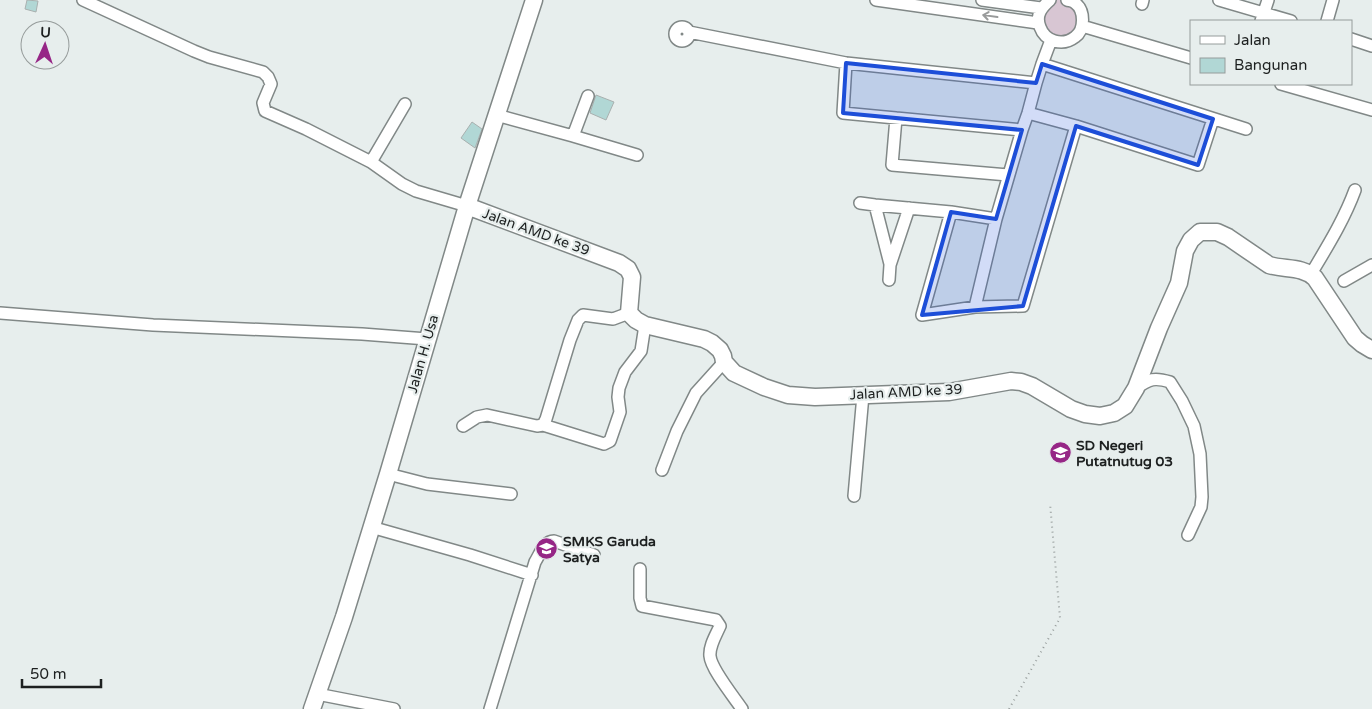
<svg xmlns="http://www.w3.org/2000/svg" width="1372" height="709" font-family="'Varela Round',sans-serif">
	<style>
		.green { fill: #d8c6d3 }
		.building { fill: #b1d7d5; stroke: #a9b0af }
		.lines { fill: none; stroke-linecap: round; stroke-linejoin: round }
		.street-casing { stroke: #818887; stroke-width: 14 }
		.secondary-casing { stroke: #818887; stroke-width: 19 }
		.path { stroke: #989e9d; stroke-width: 2; stroke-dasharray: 1 4; stroke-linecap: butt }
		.street { stroke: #fff; stroke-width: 11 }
		.secondary { stroke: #fff; stroke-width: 16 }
		.oneway { stroke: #999b9b }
		.marked { fill: #1d4ed8; fill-opacity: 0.2; stroke: #1d4ed8; stroke-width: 4; stroke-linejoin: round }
		.labels { text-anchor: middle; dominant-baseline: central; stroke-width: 4.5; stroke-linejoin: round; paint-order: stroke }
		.street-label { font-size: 14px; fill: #1d2020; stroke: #e7eeed }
		.poi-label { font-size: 14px; font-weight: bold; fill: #1d2020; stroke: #e7eeed; text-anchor: start }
	</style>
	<rect width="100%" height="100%" fill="#e7eeed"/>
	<!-- green -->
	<path class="green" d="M1042 0H1075L1080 8C1079 14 1079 23 1076 28 1070 38 1057 37 1049 34L1037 9Z"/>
	<!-- building -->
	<path class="building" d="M27 0 38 1 36 12 25 9Z
		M596 95 614 102 606 120 590 113Z
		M472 122 482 129 475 148 461 138Z"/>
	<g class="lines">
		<defs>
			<path id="street" d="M83 0 194 51 209 57 263 72 268 77 271 84 263 103 265 111 306 129 371 162 402 184 416 191 467 206
				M876 0 1038 23
				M982 0 1041 8
				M1050 0C1042 7 1035 15 1040 27 1045 41 1062 47 1075 37 1085 30 1085 10 1075 3 1073 1 1070 1 1067 0
				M1219 0 1291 21
				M1142 4 1143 0
				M1261 21 1268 0
				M1327 21 1333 0
				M1082 26 1191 58
				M675 34a7 7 0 1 1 14 0a7 7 0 1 1-14 0Z
				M689 32 846 63 1036 83
				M1351 39 1372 46
				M846 63 843 113 1022 130
				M1042 64 1246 129
				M1281 84 1372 110
				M1028 113 1076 126 1198 165 1213 119
				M496 115 573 136 588 96
				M896 118 892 165 1008 175
				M573 136 637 155
				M371 162 405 104
				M860 203 875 205 951 212 996 219
				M875 205 890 264
				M951 212 922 315 975 307 996 219 1022 130 1028 113 1036 83 1042 64 1051 40
				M1311 274C1327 247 1344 220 1355 190
				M889 280 890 265 909 208
				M1344 281 1372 265
				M975 307 1023 306 1076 126
				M0 313 153 325 362 334 427 339
				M1136 388C1150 379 1154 377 1170 382L1182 401 1194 426 1200 454 1202 497 1201 507 1188 535
				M543 425 604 444 610 441 620 412 618 397 619 388 625 372 641 351 645 325
				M463 426 477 417 487 415 537 426 543 425 546 419 570 340 578 320 583 315 613 319 629 313
				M662 470 677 431 696 393 724 362
				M388 474 427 484 511 494
				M854 496 863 395
				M371 527 470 555 532 575
				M640 569V598L642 606 716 620 720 626C716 635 709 646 710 656 711 669 734 697 742 709
				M317 694 394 709
				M490 709 535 562C540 554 544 541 554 541L594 555"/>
			<path id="secondary" d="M467 206 619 263 628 269 632 277 629 313 636 320 645 325 704 339 712 343 720 350 723 356 724 362 734 373 764 387 788 395 815 397 949 392 1011 381 1021 382 1032 386 1071 409 1085 414 1100 416 1114 413 1125 406 1136 388 1159 328 1179 283 1185 251 1191 240 1200 232H1217L1228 237 1269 265C1285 270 1302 266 1315 278L1355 338 1362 344 1372 350
				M312 709 344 617 388 474 467 206 534 0"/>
		</defs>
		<!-- street casing -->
		<use href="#street" class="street-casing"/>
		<!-- secondary casing -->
		<use href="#secondary" class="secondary-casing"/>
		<!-- path -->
		<path class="path" d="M1009 709 1060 618 1050 503"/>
		<!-- street -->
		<use href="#street" class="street"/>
		<!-- secondary -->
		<use href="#secondary" class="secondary"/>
	</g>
	<!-- one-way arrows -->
	<defs><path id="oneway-shaft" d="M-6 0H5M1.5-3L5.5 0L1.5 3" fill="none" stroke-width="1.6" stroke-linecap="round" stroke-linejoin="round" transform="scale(1.25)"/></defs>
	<use class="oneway" href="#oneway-shaft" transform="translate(990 16) rotate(-172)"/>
	<!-- marked area -->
	<path class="marked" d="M846 63 1036 83 1042 64 1213 119 1198 165 1076 126 1023 306 922 315 951 212 996 219 1022 130 843 113Z"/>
	<!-- icons -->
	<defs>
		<symbol id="school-disc" viewBox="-11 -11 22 22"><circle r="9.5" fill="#962686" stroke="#e7eeed"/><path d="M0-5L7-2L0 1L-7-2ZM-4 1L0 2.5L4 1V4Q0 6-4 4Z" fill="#fff"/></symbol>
	</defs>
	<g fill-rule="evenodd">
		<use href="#school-disc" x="1048" y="440" width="25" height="25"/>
		<use href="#school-disc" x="534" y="536" width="25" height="25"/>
	</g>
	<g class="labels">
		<!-- street labels -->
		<g class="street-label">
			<text transform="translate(536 232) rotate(20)">Jalan AMD ke 39</text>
			<text transform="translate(423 354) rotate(-74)">Jalan H. Usa</text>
			<text transform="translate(906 392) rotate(-3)">Jalan AMD ke 39</text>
		</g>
		<!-- poi labels -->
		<g class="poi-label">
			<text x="1076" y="445">SD Negeri<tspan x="1076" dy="16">Putatnutug 03</tspan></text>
			<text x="563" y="541">SMKS Garuda<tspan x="563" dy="16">Satya</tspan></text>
		</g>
	</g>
	<!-- legend -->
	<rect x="1190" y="20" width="162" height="65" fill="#e7eeed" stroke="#969c9b"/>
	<rect x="1200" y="36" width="25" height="8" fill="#ffffff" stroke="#969c9b"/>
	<text x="1234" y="45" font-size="15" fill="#1d2020">Jalan</text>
	<rect x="1200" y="58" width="25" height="15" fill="#b1d7d5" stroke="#969c9b"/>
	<text x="1234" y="70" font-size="15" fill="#1d2020">Bangunan</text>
	<!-- north arrow -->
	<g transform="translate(45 45) rotate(3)"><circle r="24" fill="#e7eeed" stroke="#969c9b"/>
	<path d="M0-4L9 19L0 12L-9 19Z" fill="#962686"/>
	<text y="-8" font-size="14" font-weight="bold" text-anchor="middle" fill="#1d2020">U</text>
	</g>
	<!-- scale -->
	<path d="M22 679v8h79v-8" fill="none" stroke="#1d2020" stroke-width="2.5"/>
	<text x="30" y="679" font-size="15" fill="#1d2020" stroke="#e7eeed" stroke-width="4" paint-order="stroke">50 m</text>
</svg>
